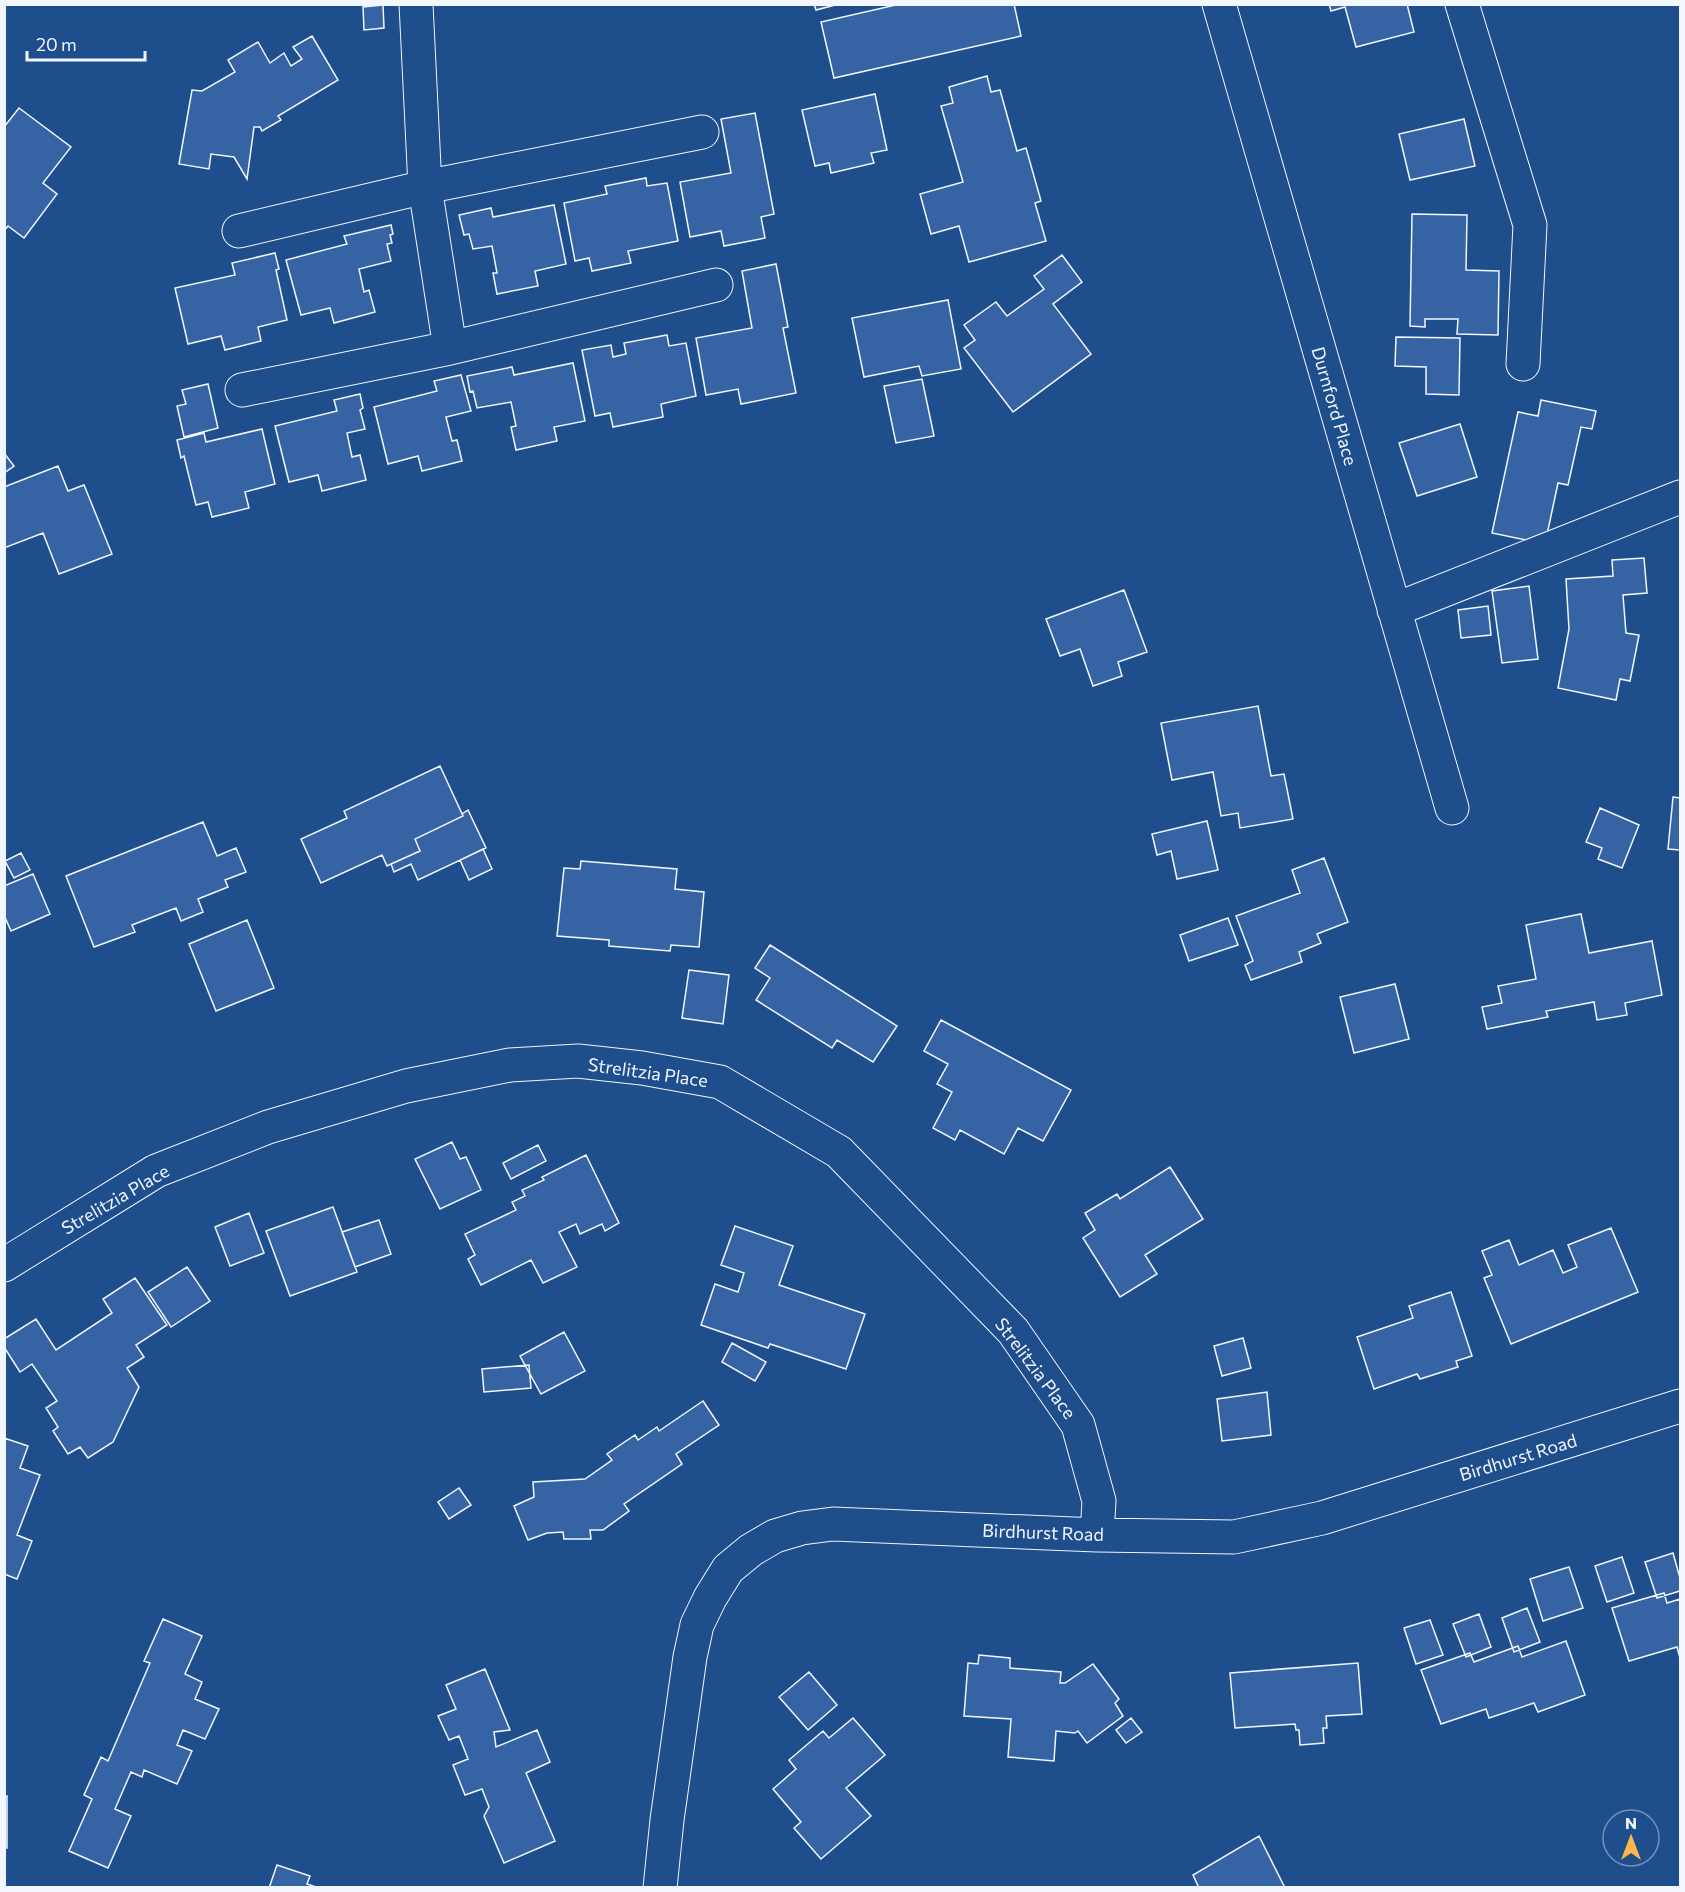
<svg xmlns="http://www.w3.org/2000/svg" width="1685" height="1892" font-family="Commissioner,sans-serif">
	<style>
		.building { fill: #3563a3; stroke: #f2f6ff; stroke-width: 1.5 }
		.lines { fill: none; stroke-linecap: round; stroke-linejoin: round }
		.minor-casing { stroke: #f2f6ff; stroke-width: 35 }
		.minor { stroke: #1f4e8c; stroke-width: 33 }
		.labels { text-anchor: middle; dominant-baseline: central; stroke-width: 4.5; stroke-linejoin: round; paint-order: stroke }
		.street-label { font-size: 18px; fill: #f2f6ff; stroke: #1f4e8c }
	</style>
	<rect width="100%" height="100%" fill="#1f4e8c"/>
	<!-- building -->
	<path class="building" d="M814 4H839L816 10Z
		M900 4H1014L1021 36 834 78 821 22Z
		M1329 4H1407L1414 32 1356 47 1345 7 1331 11Z
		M383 5 384 28 364 30 363 7Z
		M312 36 338 80 278 116 281 120 262 131 260 127H254L247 179 234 157 211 154 209 169 179 164 192 90 202 91 235 72 228 60 258 42 270 63 284 53 291 66 302 59 293 47Z
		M987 76 991 92 1000 90 1017 151 1026 148 1041 201 1035 203 1046 241 969 262 959 226 931 234 920 194 963 182 941 106 953 103 949 87Z
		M875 94 887 150 871 153 874 163 831 173 829 163 815 166 802 110Z
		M19 108 71 147 43 183 57 194 24 238 8 226 4 231V127Z
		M755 113 774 214 761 217 765 238 724 246 721 231 690 237 680 182 731 173 721 119Z
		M1464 119 1475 166 1410 180 1399 134Z
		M646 178 647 186 667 183 678 241 628 251 631 263 592 271 589 258 575 261 564 203 607 194 605 186Z
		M554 205 566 264 535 271 538 286 497 294 493 273H497L492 246 473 249 469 234 464 235 459 215 491 208 493 217Z
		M1412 214 1467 215 1466 270 1499 271 1498 335 1457 334 1458 319H1425V327L1410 326Z
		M391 225 393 234 390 235 392 243 387 244 391 261 359 269 364 292 369 290 375 312 334 323 330 308 301 315 286 260 347 244 344 236Z
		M275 253 279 269 276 270 287 320 258 327 261 341 225 350 221 336 188 344 175 288 235 275 232 263Z
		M1062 255 1082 282 1053 304 1091 354 1013 412 964 348 975 340 964 325 996 302 1007 316 1044 289 1034 276Z
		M776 264 788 327 783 328 796 393 741 404 738 389 706 395 696 338 752 328 742 271Z
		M948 300 961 369 922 376 919 366 864 377 852 318Z
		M667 335 669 346 686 343 696 396 661 404 663 417 613 427 610 413 595 416 582 350 611 345 613 357 626 354 624 343Z
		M1396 337 1460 338 1459 395 1426 394V367L1395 366Z
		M573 363 585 421 554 427 557 441 516 450 511 427 516 426 511 402 477 408 473 391 470 392 467 376 512 367 514 375Z
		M461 375 471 411 446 417 452 441 457 440 462 461 422 471 418 456 388 464 374 407 437 391 434 381Z
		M922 379 934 436 896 443 884 386Z
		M208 384 218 428 184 437 177 406 186 404 182 390Z
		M360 394 363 408 360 410 365 429 347 433 352 457 360 455 366 480 322 491 318 475 289 482 275 426 337 411 334 400Z
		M1541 400 1596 411 1592 429 1581 427 1568 485 1558 483 1545 544 1492 533 1518 412 1538 416Z
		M1460 424 1477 477 1417 496 1399 443Z
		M262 429 275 484 245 492 249 508 212 517 208 502 196 505 184 456 181 458 177 440 204 433 206 442Z
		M4 453 14 466 4 473Z
		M58 466 68 491 84 485 112 554 59 574 43 533 4 548V487Z
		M1644 558 1647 593 1623 595 1626 633 1639 635 1630 681 1620 679 1616 700 1558 688 1569 629 1566 579 1613 576 1612 560Z
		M1529 586 1538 659 1502 663 1492 591Z
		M1124 590 1147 652 1118 662 1122 676 1093 686 1080 649 1060 656 1046 619Z
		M1488 606 1491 635 1461 638 1458 610Z
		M1258 706 1271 776 1284 774 1293 819 1240 828 1238 813 1221 816 1213 772 1172 780 1161 723Z
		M440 766 463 816 415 839 420 851 391 864 387 866 382 855 321 883 301 839 347 818 344 811Z
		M1673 797 1680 798V850L1668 849Z
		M1600 808 1639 825 1622 868 1598 859 1602 848 1586 842Z
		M468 810 486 848 418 880 411 864 394 872 391 864 420 851 415 839 463 816 462 814Z
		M1207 821 1218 870 1177 879 1171 851 1157 855 1152 834Z
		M203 822 217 856 236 848 246 872 225 880 228 887 198 899 203 912 181 921 176 908 132 925 135 932 94 947 66 876Z
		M483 849 492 869 469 880 460 860Z
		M21 853 30 870 14 878 5 861Z
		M1324 858 1348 922 1317 934 1321 943 1299 952 1302 962 1251 980 1245 965 1253 961 1236 916 1300 893 1292 870Z
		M581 861 677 869 675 889 704 892 699 947 671 945 670 951 609 946V940L557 936 564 868 580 869Z
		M33 874 50 914 11 931 4 915V886Z
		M1581 914 1589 953 1652 941 1662 995 1625 1003 1627 1015 1597 1020 1594 1002 1546 1011 1548 1017 1487 1029 1482 1007 1502 1003 1498 986 1536 979 1526 925Z
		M1228 918 1238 945 1189 961 1180 935Z
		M247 920 274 988 216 1011 189 944Z
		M770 945 897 1026 873 1062 837 1040 832 1048 756 1000 770 978 755 968Z
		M689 970 729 975 723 1024 682 1018Z
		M1395 984 1409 1039 1354 1053 1340 997Z
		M941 1020 1071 1090 1043 1141 1018 1128 1004 1154 960 1130 955 1140 933 1128 952 1092 937 1084 948 1064 924 1051Z
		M452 1142 460 1159 466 1157 481 1190 440 1209 415 1159Z
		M538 1145 546 1161 511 1179 503 1163Z
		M586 1155 619 1223 605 1231 602 1224 580 1234 576 1224 559 1232 577 1267 543 1283 531 1260 481 1285 468 1259 475 1255 465 1234 516 1210 512 1202 525 1196 522 1190 544 1180 542 1177Z
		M1170 1167 1203 1219 1145 1255 1157 1274 1120 1297 1083 1238 1095 1230 1085 1213 1117 1194 1120 1199Z
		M333 1207 357 1272 290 1296 266 1231Z
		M249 1213 264 1253 230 1266 215 1227Z
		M379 1220 391 1254 355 1267 342 1232Z
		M735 1226 793 1246 779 1285 865 1314 846 1369 770 1344 768 1348 701 1325 715 1284 738 1292 744 1273 721 1265Z
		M1611 1228 1638 1292 1511 1344 1484 1278 1492 1275 1482 1251 1509 1240 1519 1265 1553 1250 1563 1273 1577 1267 1568 1245Z
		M187 1267 210 1301 171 1327 148 1292Z
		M135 1278 167 1325 136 1345 144 1357 127 1368 139 1387 113 1442 88 1458 80 1447 68 1454 53 1431 58 1427 46 1408 57 1401 32 1364 20 1372 4 1347V1339L36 1319 56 1350 112 1313 103 1299Z
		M1451 1292 1472 1356 1456 1361 1458 1367 1420 1379 1417 1374 1374 1389 1357 1337 1413 1318 1409 1306Z
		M564 1332 585 1371 541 1394 520 1356Z
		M1243 1338 1251 1368 1222 1376 1214 1346Z
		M732 1343 766 1362 755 1381 722 1362Z
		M529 1365 531 1388 484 1392 482 1369Z
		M1267 1392 1271 1435 1222 1441 1217 1399Z
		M703 1401 719 1425 676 1454 682 1464 624 1504 629 1511 603 1530H590L591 1539H564L563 1532 547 1533 528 1540 514 1506 534 1497 533 1482 585 1479 612 1460 607 1454 635 1435 638 1440 657 1427 659 1431Z
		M4 1438 28 1446 20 1468 40 1475 17 1535 32 1541 17 1579 4 1574Z
		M459 1488 471 1505 449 1519 438 1502Z
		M1673 1553 1680 1578V1591L1657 1598 1645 1562Z
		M1622 1557 1634 1593 1607 1602 1595 1566Z
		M1569 1567 1583 1608 1543 1621 1530 1579Z
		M1664 1593 1667 1603 1680 1599V1658L1677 1647 1629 1661 1612 1608Z
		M1527 1608 1540 1642 1514 1652 1502 1618Z
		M1479 1614 1491 1647 1466 1657 1453 1624Z
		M163 1619 202 1636 185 1674 202 1682 195 1699 219 1709 205 1739 183 1730 177 1745 192 1751 177 1784 144 1770 142 1777 131 1772 115 1809 131 1816 108 1868 69 1851 92 1799 84 1795 101 1757 108 1761 150 1663 144 1661Z
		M1430 1620 1443 1655 1416 1664 1404 1628Z
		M1566 1641 1585 1695 1538 1712 1534 1703 1489 1718 1486 1709 1441 1724 1421 1670 1470 1653 1474 1662 1518 1646 1522 1657Z
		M979 1655 1010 1658V1668L1061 1672 1060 1683H1065L1093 1664 1119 1699 1115 1703 1123 1716 1087 1743 1078 1731 1075 1733 1056 1731 1054 1761 1008 1757 1011 1719 964 1716 968 1663 978 1664Z
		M1358 1663 1362 1714 1326 1716 1327 1728H1323L1324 1743 1300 1745 1299 1730H1296L1295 1724 1235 1728 1230 1673Z
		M485 1669 510 1730 494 1732 496 1747 537 1730 550 1762 526 1773 555 1841 504 1863 484 1816 489 1807 482 1789 465 1795 453 1765 468 1759 459 1736 449 1740 438 1716 456 1709 446 1685Z
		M809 1672 837 1705 808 1730 779 1697Z
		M853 1718 885 1755 846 1788 871 1816 821 1859 794 1828 801 1822 773 1789 796 1769 789 1760 823 1731 829 1738Z
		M1131 1718 1142 1732 1126 1743 1116 1730Z
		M4 1796H7V1848H4Z
		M1259 1836 1285 1888H1199L1193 1875Z
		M277 1865 310 1876 307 1884 319 1888H269Z"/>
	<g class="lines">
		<defs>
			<path id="minor" d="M416 4 425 187 450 348
				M1219 4 1452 808
				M1462 4 1530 225 1523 364
				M239 231 425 187 702 132
				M242 390 450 348 716 285
				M1394 610 1680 497
				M4 1265 156 1171 268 1127 406 1086 510 1065 578 1061 642 1068 720 1082 839 1152 1013 1331 1078 1425 1099 1501 1097 1535
				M660 1888 667 1820 690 1657 697 1625 710 1598 728 1569 751 1550 775 1536 802 1528 833 1524 1097 1535 1234 1537 1322 1518 1680 1406"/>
		</defs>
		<!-- minor casing -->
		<use href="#minor" class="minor-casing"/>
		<!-- minor -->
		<use href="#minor" class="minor"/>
	</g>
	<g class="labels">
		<!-- street labels -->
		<g class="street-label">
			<text transform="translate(1335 406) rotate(74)">Durnford Place</text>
			<text transform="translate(648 1072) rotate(8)">Strelitzia Place</text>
			<text transform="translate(115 1199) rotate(-30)">Strelitzia Place</text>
			<text transform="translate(1036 1368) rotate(53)">Strelitzia Place</text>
			<text transform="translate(1518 1457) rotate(-17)">Birdhurst Road</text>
			<text transform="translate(1043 1532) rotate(2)">Birdhurst Road</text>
		</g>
	</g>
	<!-- border -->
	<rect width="1685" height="1892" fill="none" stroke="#f2f6ff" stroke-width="12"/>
	<!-- north arrow -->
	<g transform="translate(1631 1838)"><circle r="28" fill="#1f4e8c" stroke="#7391ba" stroke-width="1.5"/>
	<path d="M0-4.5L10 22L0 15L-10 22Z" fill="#ffb74d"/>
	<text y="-9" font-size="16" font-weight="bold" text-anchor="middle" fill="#f2f6ff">N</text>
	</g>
	<!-- scale -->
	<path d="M27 51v9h118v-9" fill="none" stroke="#f2f6ff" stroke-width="3"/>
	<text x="36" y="51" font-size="18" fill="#f2f6ff" stroke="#1f4e8c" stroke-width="4.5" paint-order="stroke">20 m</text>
</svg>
